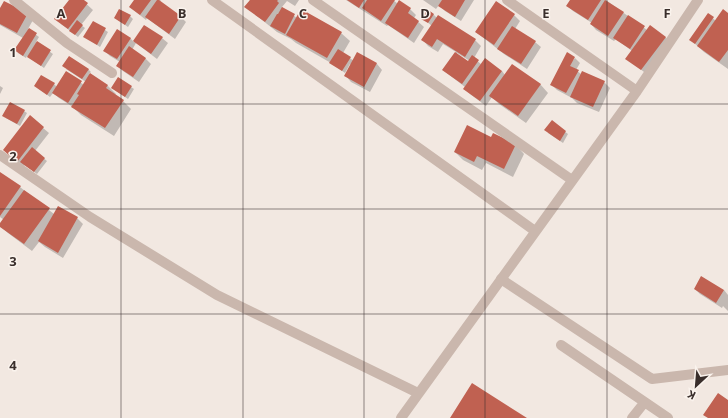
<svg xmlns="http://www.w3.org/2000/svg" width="728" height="418" font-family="'Open Sans',sans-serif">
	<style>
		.shadow { fill: #0003; fill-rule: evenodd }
		.building { fill: #c06151 }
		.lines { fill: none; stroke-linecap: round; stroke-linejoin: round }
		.lane { stroke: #cab7ad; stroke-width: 10 }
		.street { stroke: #cab7ad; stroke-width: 10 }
		.grid { fill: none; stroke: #392e2b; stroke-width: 1; stroke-opacity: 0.55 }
		.grid-label { font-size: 13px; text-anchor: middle; font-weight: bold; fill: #392e2b; stroke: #faf3ed; stroke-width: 3; stroke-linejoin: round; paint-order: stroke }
	</style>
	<rect width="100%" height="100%" fill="#f2e8e1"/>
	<!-- shadow -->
	<path class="shadow" d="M70 0H82L93 10 81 25 85 28 78 37 61 24Z
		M135 0H161L159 2 181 17 186 22 175 39 147 18 146 20 136 12 130 7Z
		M250 0H299L295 6 287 1 282 7 297 18 341 33 350 41 343 53 354 61 358 54 377 64 382 70 370 92 351 82 346 76 352 65 350 64 345 73 331 63 296 43 291 39 277 32 246 7Z
		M346 0H393L398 4 410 9 416 15 414 18 424 27 414 43 388 25 387 26Z
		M423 0H474L461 21 445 11 439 5 436 9Z
		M571 0H606L647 30 665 37 671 43 648 75 627 59 632 51 616 39 614 41 596 30 591 24 592 23 573 11 568 6Z
		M4 2 33 20 28 29 39 37 36 42 53 54 44 68 27 56 26 58 18 53 23 38 0 25V10Z
		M433 14 437 18 438 16 475 40 481 46 474 58 482 65 502 71 505 75 540 84 548 93 526 123 499 104 492 97 486 106 470 94 465 89V87L443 70 456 52 443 44 438 52 428 46 423 40 432 26 422 18ZM457 53 470 61 468 63 456 54Z
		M728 14V69L704 52 693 42 709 15 716 21Z
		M514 15 520 21 515 29 535 42 541 47 527 69 504 54 476 32Z
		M130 16 133 19 128 27 115 18Z
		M93 22 108 32 100 47 85 37Z
		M145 26 162 38 168 43 157 59 136 43 132 50 145 58 151 64 139 82 123 71 117 65 120 62 110 56 104 50 130 38 134 42Z
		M575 58 580 63 576 70 581 74 604 82 610 88 599 112 577 103 572 98 557 90 551 84Z
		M66 69H88L91 72 89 74 108 86 116 94 115 95 123 101 131 109 114 136 81 115 73 107 59 98 53 93 50 97 38 88 54 84 57 87 66 72 84 85 86 82Z
		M0 86 3 88 0 94Z
		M131 87 134 89 128 99 112 88Z
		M24 111 27 113 20 126 6 118Z
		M30 117 49 133 35 151 47 161 37 174 25 165 24 166 10 156Z
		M552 122 568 134 563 143 548 133Z
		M492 138 516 145 524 154 513 177 486 163 482 170 463 160 455 152Z
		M0 173 20 187 54 214 77 218 83 224 63 258 45 247 39 242 32 251 8 233 0 226 4 220 0 217Z
		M695 289 724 290 728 295V311L723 306 722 308 700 294Z"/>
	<!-- building -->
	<path class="building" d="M69 0H84L88 3 68 29 54 19Z
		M134 0H151L140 15 129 7Z
		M157 0H159L181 16 169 34 145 17Z
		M250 0H278L277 1 279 3 265 22 244 7Z
		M347 0H364L359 8Z
		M367 0H395L381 21 362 8Z
		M399 0 411 8 408 13 419 21 408 38 385 23Z
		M442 0H465L455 17 438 6Z
		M570 0H601L588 20 566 6Z
		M605 0 624 12 608 36 590 24Z
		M4 1 28 13 17 33 0 24V8Z
		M496 1 515 14 494 45 475 32Z
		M282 7 295 14 285 34 270 26 277 14H278Z
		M119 9 131 15 125 25 114 18Z
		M301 9 342 32 327 58 286 35Z
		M427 9 434 14 428 23 421 19Z
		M723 9 728 13V50L719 62 697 46Z
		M708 13 714 17 695 44 689 40Z
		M438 15 476 39 465 57 437 39 432 47 421 40Z
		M628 15 645 26 630 49 613 38Z
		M77 20 83 25 75 35 69 31Z
		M93 21 106 28 97 45 83 37Z
		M144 25 163 37 151 54 133 41Z
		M650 25 666 37 641 70 625 59Z
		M512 26 536 41 521 64 497 49Z
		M29 28 37 33 23 56 14 50Z
		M117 29 131 38 117 59 103 51Z
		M37 41 51 50 41 66 27 57Z
		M129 46 146 58 133 77 116 66Z
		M338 49 351 57 342 71 329 63Z
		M357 52 377 63 364 87 344 76Z
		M455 52 468 61 472 55 479 60 462 84 442 70Z
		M567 52 575 57 570 66 579 70 566 93 550 85Z
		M69 56 89 69 82 79 62 66Z
		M485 58 502 71 480 101 463 89Z
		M512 64 541 84 518 116 489 96Z
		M66 71 82 81 68 103 52 93Z
		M582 71 605 81 593 107 570 97Z
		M90 73 108 85 106 88 124 100 105 128 71 107 79 95 77 94Z
		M41 75 55 83 47 95 34 86Z
		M118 77 132 86 125 97 111 88Z
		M10 102 25 110 17 124 2 116Z
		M30 115 44 127 17 162 3 150Z
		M552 120 566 131 560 141 544 130Z
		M467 125 491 137 493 133 516 144 504 169 477 156 474 162 454 152Z
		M32 147 45 158 34 172 20 162Z
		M0 172 21 186 0 216Z
		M24 190 50 208 24 244 0 227V223Z
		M58 206 78 217 58 253 38 241Z
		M701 276 724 290 716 303 694 289Z
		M472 383 527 418H450Z
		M718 393 728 400V418H708L703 415Z"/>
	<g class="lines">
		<!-- lane -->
		<path class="lane" d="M501 279 652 379 728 370
			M561 345 668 418
			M632 418 644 403"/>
		<!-- street -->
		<path class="street" d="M14 0 67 43 112 73
			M212 0 535 231
			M313 0 572 180
			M507 0 637 91
			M0 155 90 217 217 295 418 393
			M401 418 637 91 698 0"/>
	</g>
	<!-- grid -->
	<path class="grid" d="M121 0V418M243 0V418M364 0V418M485 0V418M607 0V418M0 104H728M0 209H728M0 314H728"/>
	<g class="grid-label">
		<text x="61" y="18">A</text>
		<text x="182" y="18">B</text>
		<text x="303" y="18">C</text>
		<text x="425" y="18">D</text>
		<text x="546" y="18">E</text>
		<text x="667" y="18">F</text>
		<text x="13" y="57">1</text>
		<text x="13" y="161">2</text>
		<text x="13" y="266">3</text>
		<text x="13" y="370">4</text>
	</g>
	<!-- north arrow -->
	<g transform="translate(696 386) rotate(206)" stroke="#faf3ed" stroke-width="3" paint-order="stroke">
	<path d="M0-3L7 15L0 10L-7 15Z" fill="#392e2b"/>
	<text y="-6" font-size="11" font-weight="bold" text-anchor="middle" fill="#392e2b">K</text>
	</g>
</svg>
